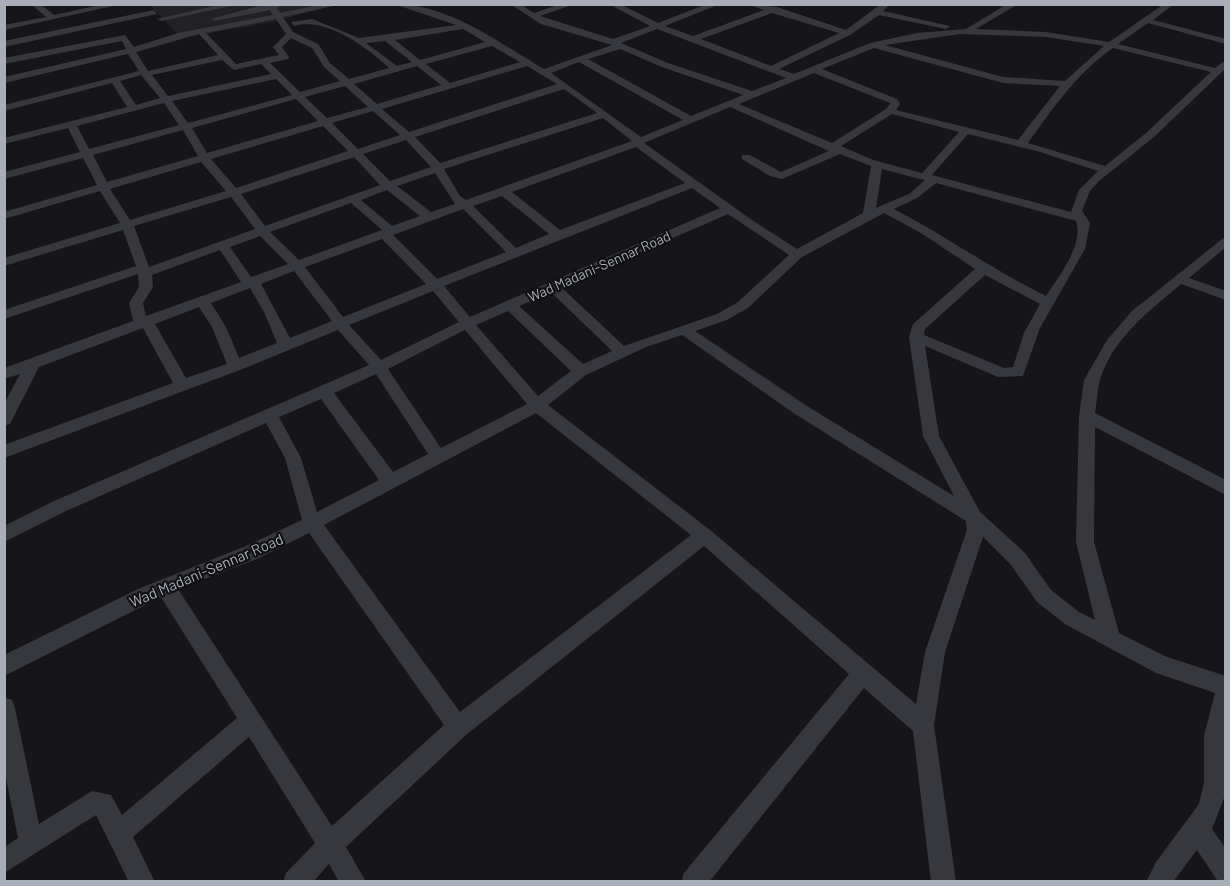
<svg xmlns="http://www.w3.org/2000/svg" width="1230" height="886" font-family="Barlow,sans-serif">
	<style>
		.built { fill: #222225 }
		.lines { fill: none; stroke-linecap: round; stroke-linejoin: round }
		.street { fill: #37383d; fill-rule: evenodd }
		.labels { text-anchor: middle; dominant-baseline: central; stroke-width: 4.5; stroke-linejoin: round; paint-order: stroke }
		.far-street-label { font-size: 14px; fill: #a8adb8; stroke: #111113 }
		.street-label { font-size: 15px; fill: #a8adb8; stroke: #111113 }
	</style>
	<rect width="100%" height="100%" fill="#161618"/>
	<!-- built -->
	<path class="built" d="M150 5H334L273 22 181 38Z"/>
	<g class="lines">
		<!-- street -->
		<path class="street" d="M31 4H40L54 15 104 4H122L4 30V25L46 17Z
			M222 4 235 5 161 21 157 19Z
			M266 4H285L277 8 280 13 324 4H342L283 17 293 32 318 44 330 63 349 79 389 68C366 47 327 17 294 26L291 22 312 19 359 38 456 25 394 4C449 4 499 43 544 69L612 45 541 24 510 4H520L534 13 561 4H575L540 16 613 39 650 26 609 4H620L658 23 707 4H720L665 26 693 36 764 10 748 4 777 7 846 30 881 4H890L883 11 950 26 946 29 879 15 850 35 779 69 794 74 870 43 917 33 966 29 1007 4H1018L976 29 1046 32 1109 42 1164 4H1174L1153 20 1226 39V44L1148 23 1118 44 1215 68 1226 60V68L1154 137 1099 181 1090 191 1082 211 1090 223 1085 249 1040 328 1023 376 998 377 925 346 939 436 980 512 1025 553 1051 590 1079 612 1095 620 1076 542 1079 416 1084 380 1107 340 1132 311 1226 236V247L1189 278 1226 291V300L1181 284C1150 310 1112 339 1100 380 1097 390 1097 403 1095 413L1226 480V495L1095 427 1094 542 1119 633 1167 657 1226 676V793L1212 829 1226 849V882L1217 880 1197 850 1173 882H1146L1156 862 1199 804 1204 783V736L1215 693 1156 673 1065 624 1037 602 1011 565 983 537 945 652 934 725 956 882H931L913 731 864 688 709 882H681L684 873 849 674 704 546 466 735 346 847 366 882H339L329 864 313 882H283L286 873 315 843 249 737 133 837 155 882H129L96 815 4 873V847L18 838 4 768V697L12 700 15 708 39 824 92 791 111 795 122 815 237 718 161 597 4 676V655L138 589 246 546 302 520 285 458 266 423 66 511 4 542V526L54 501 369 365 338 330 240 370 4 458V445L173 383 143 328 39 367 10 424 4 426V404L20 374 4 379V368L133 321 129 303 139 287 138 274 4 319V310L136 266 123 230 4 266V258L120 223 100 191 4 219V212L97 185 83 158 4 179V172L80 152 68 128 4 144V138L127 107 112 83 4 111V105L139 71 128 54 4 83V77L126 49 122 41 4 64V58L125 35 134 47 178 33 273 15 270 10 215 21 211 19ZM772 13 839 33 771 66 701 39ZM276 19 286 34 273 47 279 55 236 64 206 33ZM463 29 485 42 420 60 395 40ZM657 29 786 78 752 91 668 63 621 43ZM199 34 218 55 148 71 136 52ZM960 34 1046 37 1104 46 1065 81 1003 77 885 45ZM291 38 312 48 324 67 340 81 300 92 270 63 288 59 289 57 282 47ZM385 41 412 62 397 66 366 43ZM492 46 520 62 450 83 426 64ZM874 48 1003 83 1060 86 1018 140 896 110 900 104 897 99 822 69ZM1113 48 1211 72 1146 133 1105 166 1028 143C1053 108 1077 73 1113 48ZM620 49 662 67 743 95 691 116 588 59ZM222 60 234 70 261 64 271 74 168 96 152 75ZM579 62 683 120 641 137 551 73ZM417 66 441 85 377 104 354 84ZM527 66 557 84 409 132 382 109ZM814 73 890 103V104L886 109 832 143 739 104ZM141 75 160 98 136 105 120 81ZM276 79 292 95 188 123 172 101ZM345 86 368 107 327 118 305 97ZM564 89 597 113 440 163 415 137ZM296 99 318 121 207 153 192 128ZM164 103 179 125 89 149 77 126ZM730 107 829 151 781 172 750 155H742V159L770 176 782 179 840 154 871 166 863 213 797 249 752 220 644 143ZM373 111 400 135 358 149 332 123ZM892 114 959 132 922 173 873 160 841 146ZM603 118 632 141 466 200 460 196 444 169ZM323 126 348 151 236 188 211 159ZM183 130 198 156 107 182 93 155ZM968 134 1040 152 1098 171 1079 190 1071 212 932 175ZM406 140 431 167 390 181 363 154ZM636 147 685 183 560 230 512 192ZM354 157 380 185 265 226 241 194ZM201 162 226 191 130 220 110 189ZM882 169 920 179 925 180 909 194 876 208ZM435 173 455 204 431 212 397 186ZM936 183 1076 221C1084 245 1059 276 1046 296 993 270 946 236 894 209L917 198ZM692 188 720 208 470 317 444 286ZM387 190 420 216 392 226 361 200ZM502 196 549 234 516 248 473 206ZM231 197 255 229 149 267 134 226ZM351 203 382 230 299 260 270 232ZM463 209 506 252 437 279 393 235ZM884 213 921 233 975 269 913 324 909 337 923 436 954 496 807 406 695 331 727 320 748 308 802 257ZM728 214 789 255 738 302 717 314 624 346 561 287ZM260 236 288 264 251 277 230 247ZM382 239 426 284 343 317 305 267ZM220 250 241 282 146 316 143 303 153 287 152 275ZM294 271 332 321 290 338 261 284ZM985 275 1040 304 1024 333 1013 367 1004 368 924 335 925 329ZM250 288 264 312 277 343 239 358 226 327 211 303ZM433 291 459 322 381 360 349 325ZM551 292 612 351 583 364 519 306ZM199 307 212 327 227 364 186 378 155 324ZM508 311 571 371 538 396 476 325ZM465 330 527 404 441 448 388 369ZM682 335 795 414 966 521 967 530 925 652 916 704 710 530 548 405 586 375 646 347ZM376 374 428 454 393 472 334 393ZM321 399 379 480 317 512 301 458 279 417ZM536 413 691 535 460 712 324 525ZM309 533 444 725 332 826 178 589 259 558Z
			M1219 4H1226V8Z
			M154 10 157 14 4 47V41Z"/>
	</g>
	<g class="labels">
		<!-- far-street labels -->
		<g class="far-street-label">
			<text transform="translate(599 266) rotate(-24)">Wad Madani-Sennar Road</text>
		</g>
		<!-- street labels -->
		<g class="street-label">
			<text transform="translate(206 570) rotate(-23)">Wad Madani-Sennar Road</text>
		</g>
	</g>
	<!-- border -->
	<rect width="1230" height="886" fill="none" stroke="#a8adb8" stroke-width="12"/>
</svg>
